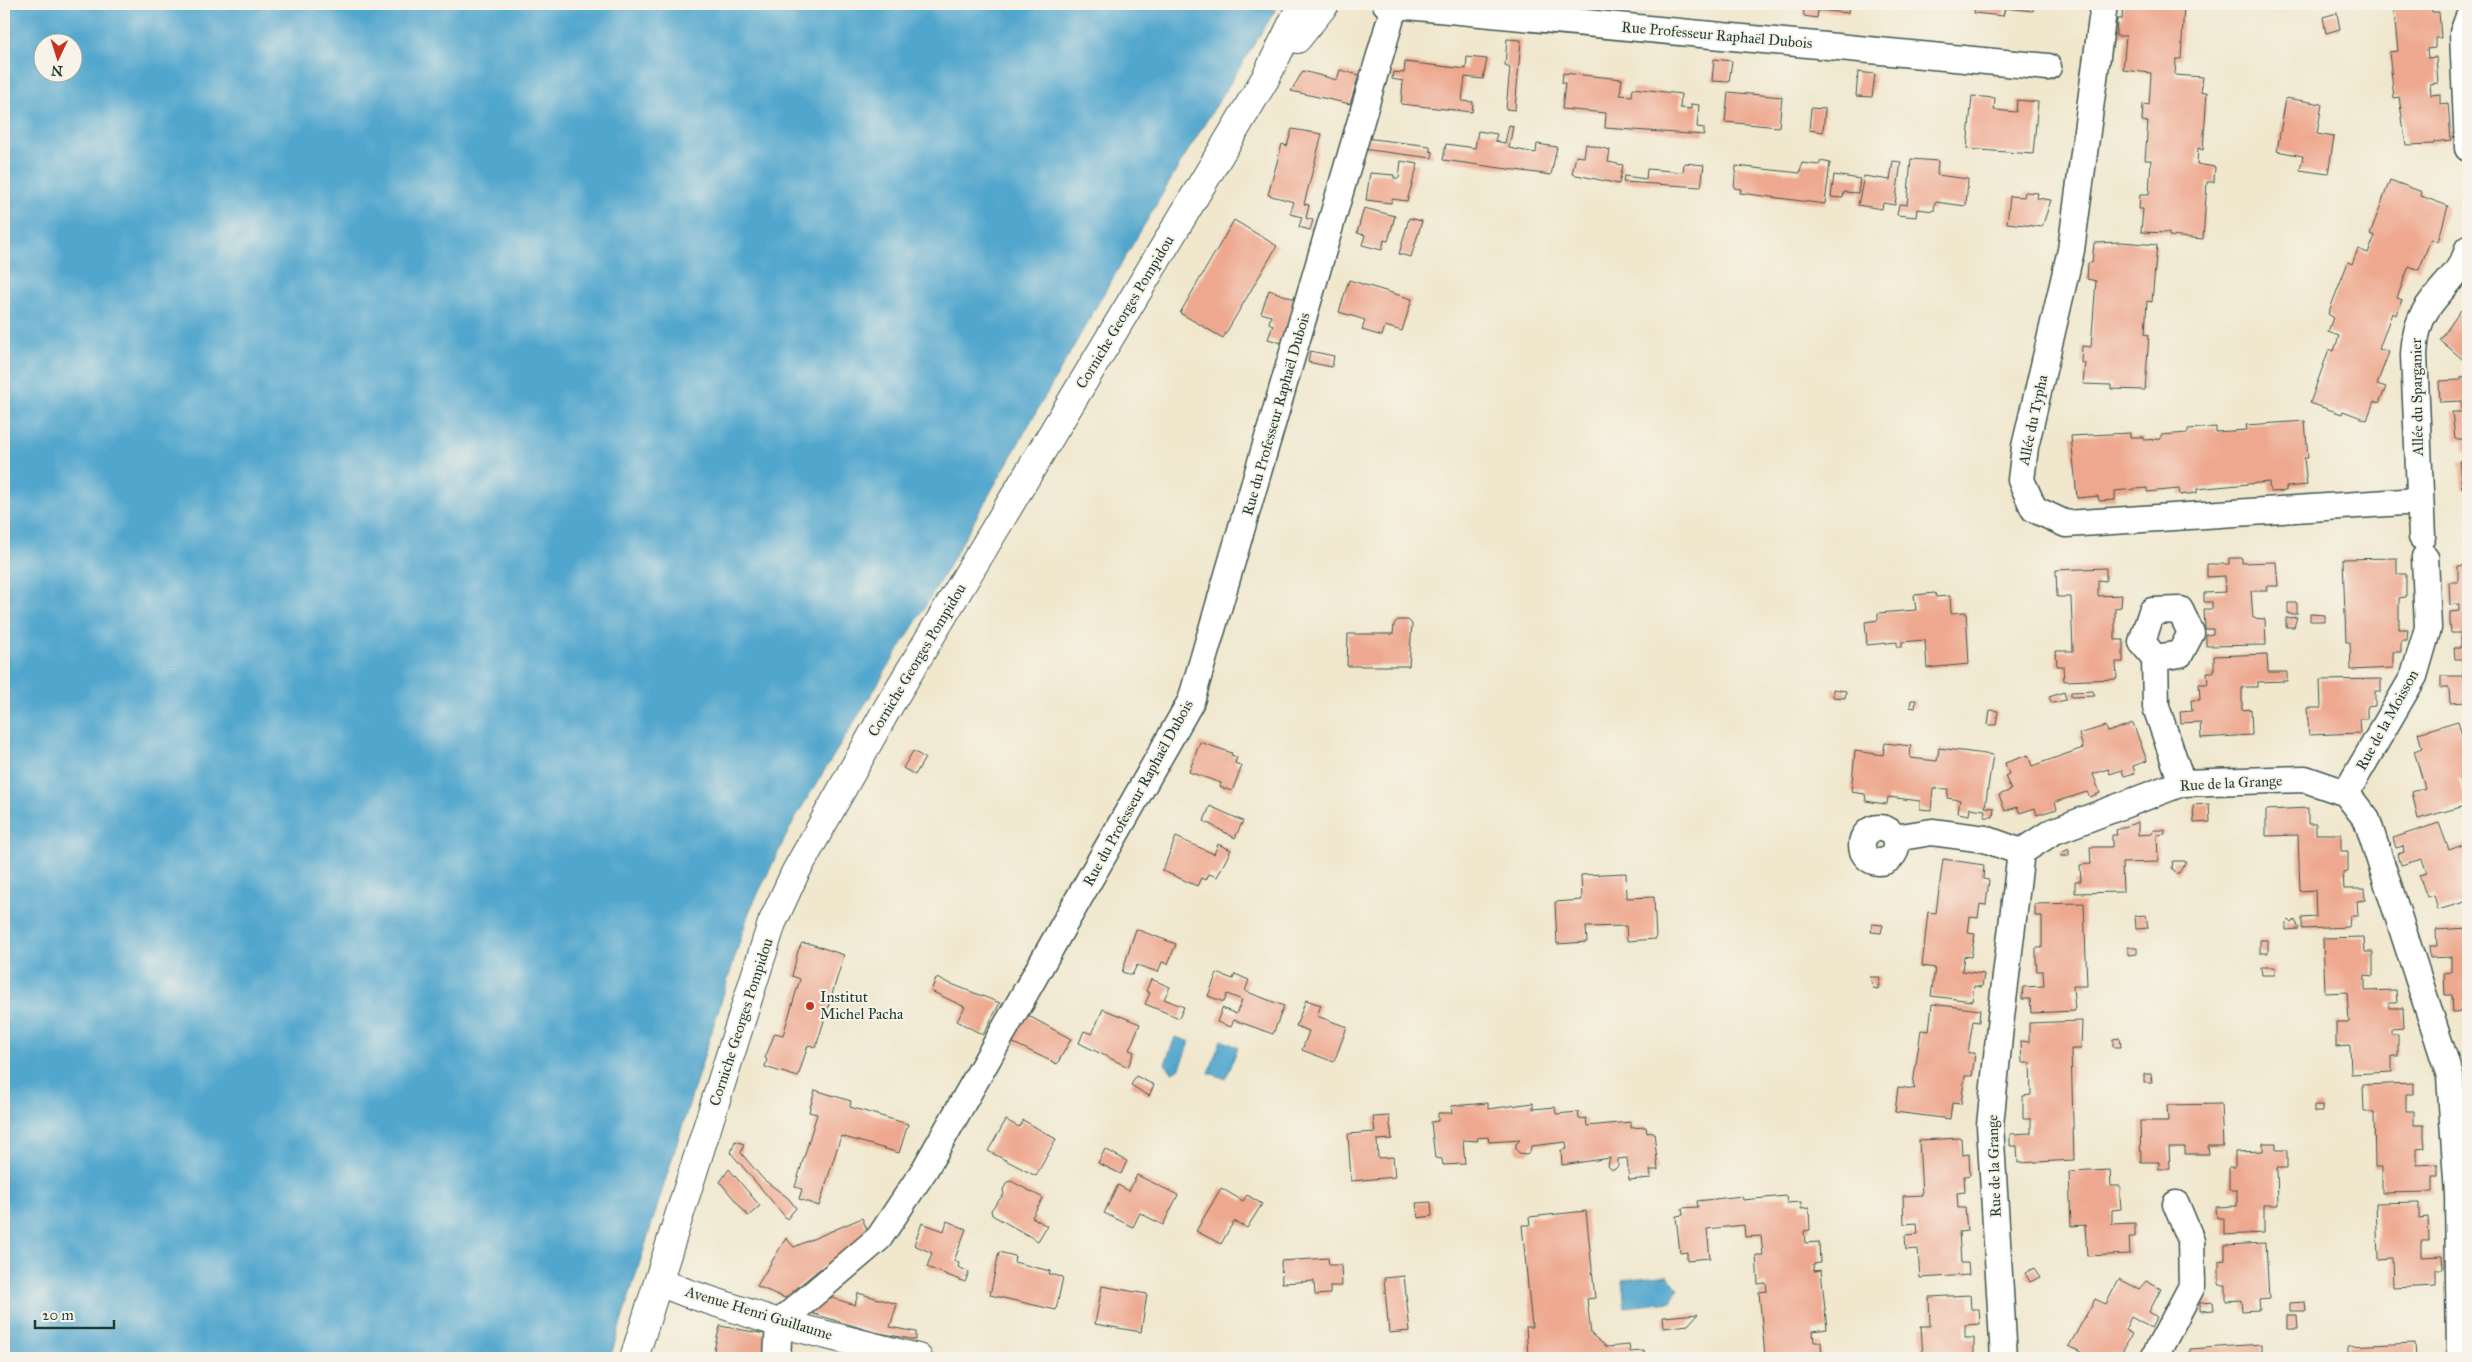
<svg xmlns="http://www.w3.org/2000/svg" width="2472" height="1362" font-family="'IM FELL Great Primer',serif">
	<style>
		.water { fill: #51a6cd; stroke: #387280; fill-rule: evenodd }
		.building { fill: #eea88f }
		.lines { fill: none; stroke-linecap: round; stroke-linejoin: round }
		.street-casing { stroke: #3e564b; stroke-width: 29 }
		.secondary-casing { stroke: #3e564b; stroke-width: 30 }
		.street { stroke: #fff; stroke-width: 26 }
		.secondary { stroke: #fff; stroke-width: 28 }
		.poi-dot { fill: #c8321e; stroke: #f7f3e8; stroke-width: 2 }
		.labels { text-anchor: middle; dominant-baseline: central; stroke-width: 4; stroke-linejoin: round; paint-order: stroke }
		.street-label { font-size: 15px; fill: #1f3d34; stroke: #f7f3e8 }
		.poi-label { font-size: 15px; fill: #1f3d34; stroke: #f7f3e8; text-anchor: start }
	</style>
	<rect width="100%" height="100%" fill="#f7f3e8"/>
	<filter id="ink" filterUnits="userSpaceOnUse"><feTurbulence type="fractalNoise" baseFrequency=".02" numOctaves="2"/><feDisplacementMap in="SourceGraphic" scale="10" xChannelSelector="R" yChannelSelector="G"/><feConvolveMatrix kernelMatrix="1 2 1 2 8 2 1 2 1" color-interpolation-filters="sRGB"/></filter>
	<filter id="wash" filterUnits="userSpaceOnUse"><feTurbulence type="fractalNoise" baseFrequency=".0096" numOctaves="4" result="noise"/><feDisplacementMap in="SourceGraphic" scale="20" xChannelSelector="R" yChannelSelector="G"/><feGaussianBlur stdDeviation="1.12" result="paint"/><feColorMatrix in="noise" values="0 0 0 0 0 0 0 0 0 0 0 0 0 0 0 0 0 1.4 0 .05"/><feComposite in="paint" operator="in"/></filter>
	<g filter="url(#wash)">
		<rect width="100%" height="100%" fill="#f0e7cd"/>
		<!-- water -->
		<path class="water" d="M4 4H1279L1186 154 1104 293 928 602 794 820 749 912 610 1358H4ZM42 42H72V72H42Z
			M1175 1037 1189 1041V1045L1180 1068 1172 1072 1165 1064Z
			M1221 1040 1238 1047 1226 1079 1209 1073Z
			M1668 1275 1678 1289 1671 1302 1625 1307 1622 1280Z"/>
		<g id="blocks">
			<!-- building -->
			<path class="building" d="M1803 4H1849L1848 13 1818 10 1817 18 1804 16Z
				M1975 4H2034L2033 11 2005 8 2003 16 1974 13Z
				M2123 4H2184L2181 59H2176L2175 75 2203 77 2201 93 2207 92 2203 150 2198 148 2197 164 2215 167 2214 182H2207L2203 239 2169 236V233L2141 232 2143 209H2139L2140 194H2149L2151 160H2145L2148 122 2142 121 2143 104 2149 105 2151 73 2123 70 2126 36H2116L2117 19H2122Z
				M2393 4H2430L2432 12H2439L2441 38H2435V48L2427 49 2428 58 2436 57 2438 83 2430 84 2431 95 2440 94V104L2448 103 2451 140 2434 142V144L2406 145 2399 97 2394 98 2389 52 2398 51Z
				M2337 13 2340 29 2326 33 2323 17Z
				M1507 39 1521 40 1515 110 1506 109 1510 68 1505 66Z
				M1467 57 1487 59 1483 79 1465 77 1462 101 1473 102 1472 112 1401 104 1403 81 1392 79 1393 72 1404 73 1405 62 1466 69Z
				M1714 59 1732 61 1729 82 1712 81Z
				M1340 70 1359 75 1350 104 1291 91 1303 71 1337 80Z
				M1858 72 1875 74 1872 97 1856 96Z
				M1563 73 1622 79 1620 95 1632 96 1633 88 1681 94 1680 108 1691 109V104L1699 105 1697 127 1704 128V135L1605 128 1606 113 1562 109 1565 83H1562Z
				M1728 92 1782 97 1779 127 1725 122Z
				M1972 96 1995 98 1994 110 2016 112 2017 100 2038 102 2033 154 1967 149Z
				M2286 98 2322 104 2317 134 2334 137 2328 174 2300 170 2303 156 2277 151Z
				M1811 108 1825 109 1823 132 1809 130Z
				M1509 125 1513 126 1509 148 1536 153 1537 144 1557 147 1551 175 1443 160 1446 144 1475 148 1478 131 1497 134 1495 141 1505 143Z
				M1292 129 1322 134 1304 204 1309 205 1306 218 1313 220 1310 230 1299 227 1302 217 1290 214 1294 202 1268 195 1282 144 1287 146Z
				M1365 138 1430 146V151L1433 152 1432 158 1362 149Z
				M1586 144 1610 150 1608 162 1623 165 1619 184 1572 174 1576 156 1584 157Z
				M1911 159 1938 161 1937 175 1968 179 1966 206 1935 202 1934 211 1917 209 1916 217 1897 215 1899 204 1907 205Z
				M1401 161 1418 164 1407 201 1392 199 1391 203 1366 200 1370 173 1394 175V178H1399Z
				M1821 161 1830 163 1825 204 1740 193 1741 189 1734 188 1736 166 1800 173 1802 163 1819 165Z
				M1893 161 1901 162 1895 205 1883 203 1882 209 1858 205 1864 176 1890 180Z
				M1684 163 1704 165 1701 187 1623 182 1624 176 1646 179 1647 169 1683 172Z
				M1834 175 1860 179 1858 193 1844 192 1843 198 1831 197Z
				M2390 180 2422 192 2421 196 2448 206 2438 242 2431 239 2419 270 2409 266 2397 298 2402 300 2396 315 2392 313 2379 349 2389 352 2377 384 2386 387 2379 403 2374 401 2367 420 2343 411 2342 414 2310 403 2329 349 2334 351 2339 336 2328 332 2333 317 2328 314 2348 262 2352 264 2358 249 2368 253 2375 236 2370 234Z
				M2025 192 2038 193 2037 198 2051 200 2042 227 2007 223 2010 196 2024 197Z
				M1364 208 1395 216 1388 241 1384 240 1382 250 1362 245 1365 235 1357 233Z
				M1409 218 1422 221 1411 257 1399 254Z
				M1234 220 1277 246 1223 338 1180 313Z
				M2122 242 2157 245 2152 302 2147 301 2145 334 2149 335 2145 390 2111 389V385L2083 384 2085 363H2081L2082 346 2091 347 2096 281 2087 279 2088 263H2092L2094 243Z
				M1349 280 1412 299 1402 331 1385 326 1382 336 1362 330 1365 320 1339 312Z
				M1269 290 1295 299 1282 343 1268 339 1273 325 1269 323 1271 316 1261 313Z
				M2461 310 2468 315V364L2440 340Z
				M1310 351 1334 356 1332 367 1308 362Z
				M2468 376V457H2467L2466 450 2463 451V439H2455L2452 412H2462V401L2440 402 2439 381 2461 380V377Z
				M2305 421 2308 458H2304L2307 485 2286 487V491L2270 492 2269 482 2197 489V493L2180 495 2179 489 2147 492V488L2115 491V500L2099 501 2098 496 2077 498 2071 436 2130 433V437H2144V440L2161 439V435L2188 433V429L2216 427V432L2247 430 2246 425Z
				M2459 461H2468V489H2462Z
				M2229 558H2242V563L2276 562 2278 586H2266L2267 591H2251L2253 618 2265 619 2266 645 2206 646V635L2213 634V629H2205L2204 609H2212V602H2204V593L2226 592 2225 576 2207 577V564H2229Z
				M2397 558V574H2406V597L2399 598V629H2408L2407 640H2401V652H2393V668L2351 670 2350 642H2346L2343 559Z
				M2468 565V702L2450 703 2449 688H2441V676H2463L2462 659H2455L2454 648H2461V633H2451L2450 622V612L2459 611V604L2450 605 2449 582H2458V566Z
				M2106 568V581L2098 580V596L2122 595 2121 607 2115 608V640H2123V662H2116L2117 679 2064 681 2063 666H2057L2056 651H2073L2071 597H2057L2056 570Z
				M1935 593 1936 597 1950 596 1951 613 1966 612 1969 664 1927 668 1925 640 1902 642V647H1897V642L1867 645 1865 622 1878 620V613L1916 610 1914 595Z
				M2288 603H2297V614H2288Z
				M2310 614 2325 615V621H2310Z
				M2297 617 2294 627H2286V618Z
				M1398 620H1408L1412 624 1409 666H1347L1348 634H1393L1394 624Z
				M2267 654 2268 672H2287V681L2257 682V687H2242V710L2251 709 2252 735 2201 738 2200 722 2181 723 2180 712 2192 711 2191 700H2200L2199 684H2208L2207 672H2214V656Z
				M2381 679V691H2375V706L2367 707V719H2359L2360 733 2309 735 2307 708H2321L2320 680Z
				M1833 689 1846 691 1845 698 1833 697Z
				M2093 691 2095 696 2071 697V692Z
				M2064 692 2066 700 2052 703 2049 697Z
				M1911 700H1916L1915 708 1910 707Z
				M1990 710 1998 711 1996 725H1988Z
				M2458 721 2468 755V775L2459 778 2468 805 2418 819 2412 792 2425 788 2414 751 2422 748 2418 733Z
				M2133 723 2147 761 2133 766 2135 773 2124 776 2122 770 2110 774 2108 769 2093 774 2100 793 2090 797 2087 792 2055 802 2057 809 2037 815 2035 808 2020 813 2017 807 2005 811 1999 795 2011 790 2005 776 2009 774 2005 763 2028 755 2032 766 2083 748 2079 734 2105 726 2108 732Z
				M1200 742 1232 753 1231 755 1237 757 1235 763 1242 766 1232 791 1220 787 1221 783 1189 772Z
				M1885 743 1911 746 1910 758 1937 761 1939 748 1993 755 1985 807 1994 808 1993 817H1984L1985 810 1977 809 1970 808 1969 815 1958 813 1960 800 1947 798 1948 789 1933 788 1931 810 1920 809V801L1888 797 1887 804 1878 803 1866 801 1865 794 1851 792 1855 751 1883 755Z
				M913 751 925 758 915 775 903 768Z
				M2209 804 2210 822 2194 823 2193 805Z
				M1210 806 1243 821 1235 838 1204 821Z
				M2308 808V824H2316V834H2341V851H2348V872L2343 873 2344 889H2364L2365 900 2357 901 2358 916H2350L2349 927 2302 929V918L2316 917 2315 890 2300 891 2298 835 2266 836V810Z
				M2138 822V835L2152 834 2153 830H2165V834L2157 835 2158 862 2122 863 2123 892 2075 893V881H2081L2080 865 2091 864 2090 847H2112V835H2117L2116 830Z
				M2439 823 2449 850 2468 843V901L2438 910 2434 895 2427 897 2419 875 2427 873 2422 859 2401 865 2398 854 2404 852 2403 846 2396 848 2393 838Z
				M1176 837 1214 854 1218 844 1231 850 1217 877 1209 874 1206 880 1201 878 1197 886 1161 870 1164 867Z
				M2069 849V856H2061V853Z
				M1943 859 1984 865 1983 879 1989 880 1986 905 1980 904 1978 918 1970 917 1968 933 1975 934 1973 945 1971 957 1964 956 1962 971 1984 974 1982 987 1974 986 1972 1001 1931 996 1935 968 1922 966 1928 912 1936 913Z
				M2173 861H2186L2178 875 2172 868Z
				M1626 873 1627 898 1654 897 1656 939 1627 941 1626 926 1586 927 1587 942 1557 944 1555 902 1582 900 1581 875Z
				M2084 903 2087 986H2073L2075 1011 2031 1013 2030 999H2022L2023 987 2044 986 2043 971H2037L2036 959V948H2042V916H2035V904Z
				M2146 915 2148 928 2136 929 2135 916Z
				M2289 920 2292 923 2295 920 2299 929 2286 930V923Z
				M1872 924 1883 925 1881 933 1871 932Z
				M2468 928V1011L2453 1012 2452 995H2445L2444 973 2451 972V957L2430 958 2429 946H2437L2436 930Z
				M1136 929 1176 944 1168 964 1162 962 1158 972 1137 965 1132 975 1122 972Z
				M2364 937 2365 952H2373V976L2365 975V991L2396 990 2397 1003H2389V1008H2403L2404 1028 2391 1029V1034H2398V1056H2392V1072L2351 1074 2350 1046 2336 1047V1022H2349L2347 992 2325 993 2323 938Z
				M2260 940H2268V953H2260Z
				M802 943 811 944 844 955 816 1047 808 1045 798 1077 765 1067 767 1059 765 1058 775 1033 783 1035 800 979 792 976 798 951Z
				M2128 947H2137V954L2128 955Z
				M2261 967H2275V975H2262Z
				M1217 973 1233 979 1235 974 1249 980 1245 991 1284 1006 1273 1034 1234 1020 1231 1027 1217 1022 1222 1008 1236 1014 1242 1000 1227 994 1224 1002 1208 996Z
				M1870 977H1880L1878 989 1873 988Z
				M936 978 1000 1003 983 1035 957 1021 965 1007 931 991Z
				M1151 979 1170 987 1164 999 1184 1007 1179 1018 1145 1004 1150 993 1146 991Z
				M1027 996 1037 1003 1029 1016 1071 1039 1057 1064 1003 1038Z
				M1306 1000 1321 1005 1317 1016 1347 1027 1334 1062 1302 1050 1309 1031 1296 1026Z
				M1932 1004 1980 1010 1979 1022 1973 1021 1968 1053H1975L1972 1076H1965L1961 1104 1952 1103 1950 1119 1895 1112 1898 1087 1915 1089 1913 1084 1921 1030 1929 1031Z
				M1103 1009 1140 1024 1129 1050 1134 1052 1128 1067 1079 1043 1084 1031 1092 1034Z
				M2082 1021 2081 1049H2071L2074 1160 2018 1163 2017 1146H2010V1134L2031 1133V1119H2023V1096L2031 1095 2030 1063H2022L2021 1041 2029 1042V1023Z
				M2120 1038 2121 1047H2113V1039Z
				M2144 1074H2151L2152 1083H2144Z
				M1136 1076 1154 1085 1149 1096 1131 1085Z
				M2413 1083V1094H2406V1111H2414V1125H2424V1137L2425 1148 2417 1149V1165L2438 1164V1176H2433V1192L2382 1193V1167H2375L2374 1112H2364L2363 1085Z
				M815 1090 851 1101 850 1107 908 1124 899 1153 841 1136 819 1206 799 1199 802 1189 795 1187 817 1114 809 1112Z
				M1488 1103V1109L1533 1103V1109L1555 1107 1556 1114 1578 1112 1579 1119 1586 1118 1587 1126 1631 1122V1128L1646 1127 1647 1133 1654 1132 1658 1170H1650L1651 1178 1629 1180 1627 1158 1618 1159V1166L1615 1169H1611L1608 1166 1610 1158 1562 1165 1561 1150 1567 1149 1566 1142 1531 1146 1530 1152 1526 1154 1519 1153 1516 1149V1144L1520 1140 1489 1142 1488 1137 1477 1138 1478 1141 1463 1140 1465 1164 1443 1165 1442 1159 1435 1158 1431 1122 1438 1121V1113H1452L1451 1106Z
				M2221 1104 2223 1146H2208L2209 1154H2185V1147H2169L2170 1169H2159V1162H2141L2140 1121H2168L2167 1105Z
				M2314 1105H2322V1112H2314Z
				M1389 1116 1392 1139 1377 1140 1378 1158 1393 1157 1395 1177 1351 1181 1348 1134 1375 1132 1373 1117Z
				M1006 1120 1019 1127 1023 1120 1056 1139 1036 1176 988 1151Z
				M1961 1138 1962 1155 1969 1154 1970 1175 1964 1176 1965 1192 1957 1193 1958 1208H1965L1967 1231 1959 1232 1960 1247 1961 1263H1968L1969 1275 1920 1278 1918 1249 1906 1250 1905 1235 1918 1234 1917 1223 1904 1224 1903 1196 1922 1195 1919 1140Z
				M735 1141 744 1144 741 1153 763 1179 788 1198 796 1208 787 1219 731 1153Z
				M2263 1143H2276V1150H2287V1168H2277L2278 1205H2264V1233L2224 1235V1218H2217L2216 1207 2237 1206V1190H2229V1167H2235V1152L2263 1151Z
				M1105 1149 1127 1161 1121 1174 1098 1163Z
				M729 1169 760 1206 748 1216 720 1182Z
				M2110 1170 2111 1186H2120V1197L2121 1209 2112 1210V1224L2135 1223V1237H2129L2130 1254 2087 1256 2085 1225 2071 1226 2069 1172Z
				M1137 1175 1178 1195 1163 1225 1140 1213 1133 1227 1104 1213 1118 1185 1129 1191Z
				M1011 1181 1043 1198 1032 1217 1047 1226 1038 1241 992 1215 991 1210 1004 1194 1003 1190 1007 1182Z
				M1221 1188 1243 1201 1247 1195 1262 1204 1247 1228 1234 1221 1221 1244 1196 1231Z
				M1742 1196 1743 1200 1786 1196 1787 1203 1801 1202V1209L1809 1208 1810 1230 1804 1231 1805 1243 1819 1242 1820 1263 1813 1264 1814 1271 1821 1270 1827 1329 1813 1331 1814 1342H1821L1822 1358H1758V1356H1765L1759 1292 1767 1291 1766 1283 1758 1284 1756 1255H1763L1761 1236 1745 1237 1744 1225 1707 1229 1710 1258 1687 1260V1252L1680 1253 1676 1216 1683 1215 1682 1208 1698 1207 1697 1201Z
				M1431 1202 1432 1216 1418 1218 1416 1203Z
				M2419 1202V1218L2428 1217 2429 1241H2421V1257L2442 1256 2443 1269H2436V1285L2393 1287 2392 1258 2378 1259 2376 1203Z
				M1586 1211 1595 1298 1587 1299 1591 1334 1607 1347 1629 1345 1630 1352 1644 1351 1645 1358H1535V1355L1528 1356 1526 1327H1532L1522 1225H1530L1529 1217Z
				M862 1218 869 1234 816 1272 785 1298 757 1286 786 1238 794 1247Z
				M947 1221 966 1229 954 1261 959 1263 958 1267 969 1272 965 1282 927 1267 932 1253 914 1245 922 1223 944 1231Z
				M2266 1243 2269 1299 2259 1300 2260 1310 2242 1311 2241 1300 2226 1301V1285H2219V1261L2225 1260V1245Z
				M999 1252 1015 1256 1014 1262 1050 1271 1049 1274 1063 1277 1056 1310 990 1295Z
				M1328 1258 1329 1265H1341L1342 1286H1330V1294L1315 1295 1314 1281 1282 1283 1281 1261Z
				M2034 1268 2040 1277 2030 1282 2025 1273Z
				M1404 1276 1410 1331 1389 1333 1384 1278Z
				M2119 1279 2139 1289 2146 1281 2161 1289 2149 1312 2157 1317 2151 1328 2131 1317 2125 1330 2132 1334 2120 1355 2114 1352 2110 1358H2092L2069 1346 2095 1299 2106 1304Z
				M1102 1286 1147 1294 1141 1332 1095 1324Z
				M858 1293 897 1304 890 1327 916 1332V1340L874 1332 804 1311 826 1296 855 1305Z
				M1970 1295 1971 1309H1979L1980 1324 1965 1325V1338H1974V1358H1923L1921 1326H1930L1929 1297Z
				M2213 1302 2214 1310 2200 1311V1303Z
				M2305 1302 2306 1311H2290V1303Z
				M1698 1314 1688 1325 1664 1328 1663 1317Z
				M2287 1315H2297L2298 1329H2287Z
				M720 1326 765 1334 764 1358H712Z
				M2415 1343 2416 1358H2348V1346Z
				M2262 1344V1358H2190V1349Z"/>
		</g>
	</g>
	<g filter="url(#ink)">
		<use href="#blocks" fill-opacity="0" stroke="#3e564b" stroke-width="1"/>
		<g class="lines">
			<defs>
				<path id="street" d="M1386 4 2048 67
					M2104 4 2071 250 2025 447 2021 480 2034 509 2066 524 2419 501
					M2468 19 2463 33 2468 148
					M2422 537 2414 355C2415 339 2417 324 2426 310 2438 290 2462 273 2468 249
					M2155 658 2142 642 2152 611 2180 610 2191 633 2180 654 2155 658 2156 707 2182 783
					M2346 793 2414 676 2428 628 2425 557
					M1862 845a17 17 0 1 1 34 0a17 17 0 1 1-34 0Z
					M1895 838 1932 832 1985 839 2021 852
					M777 1358 779 1323 879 1238 925 1169 1191 701 1395 4
					M2004 1358 1990 1125 2001 1017 2021 852 2052 832 2182 783 2305 779 2346 793 2367 820 2450 1076 2458 1194 2460 1358
					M2154 1358 2192 1286 2191 1240 2176 1204"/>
				<path id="secondary" d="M1297 39 1325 4
					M659 1282 687 1293 779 1323 918 1358
					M634 1358 772 923 795 873 887 709 1265 79 1302 4"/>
			</defs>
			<!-- street casing -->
			<use href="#street" class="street-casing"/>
			<!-- secondary casing -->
			<use href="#secondary" class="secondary-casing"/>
			<!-- street -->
			<use href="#street" class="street"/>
			<!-- secondary -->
			<use href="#secondary" class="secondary"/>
		</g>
	</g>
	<!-- markers -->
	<circle class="poi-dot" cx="810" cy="1006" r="5"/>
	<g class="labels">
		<!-- street labels -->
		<g class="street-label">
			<text transform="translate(1717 35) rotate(5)">Rue Professeur Raphaël Dubois</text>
			<text transform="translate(1125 312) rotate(-59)">Corniche Georges Pompidou</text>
			<text transform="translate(2417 397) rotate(-91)">Allée du Sparganier</text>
			<text transform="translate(1276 414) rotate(-74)">Rue du Professeur Raphaël Dubois</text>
			<text transform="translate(2033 420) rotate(-78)">Allée du Typha</text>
			<text transform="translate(917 660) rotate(-59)">Corniche Georges Pompidou</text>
			<text transform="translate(2387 720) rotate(-61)">Rue de la Moisson</text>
			<text transform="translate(2231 783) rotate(-3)">Rue de la Grange</text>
			<text transform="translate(1138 793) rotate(-61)">Rue du Professeur Raphaël Dubois</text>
			<text transform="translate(741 1022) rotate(-72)">Corniche Georges Pompidou</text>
			<text transform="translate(1994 1166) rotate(-92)">Rue de la Grange</text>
			<text transform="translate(759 1313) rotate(17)">Avenue Henri Guillaume</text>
		</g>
		<!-- poi labels -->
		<g class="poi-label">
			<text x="820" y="997">Institut<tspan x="820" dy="17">Michel Pacha</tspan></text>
		</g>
	</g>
	<!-- margin -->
	<rect width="2472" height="1362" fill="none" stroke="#f7f3e8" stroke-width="20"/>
	<!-- north arrow -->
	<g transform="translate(58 58) rotate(184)"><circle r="24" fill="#f7f3e8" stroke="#a1aaa0"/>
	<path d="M0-4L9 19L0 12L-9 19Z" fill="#c8321e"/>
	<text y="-8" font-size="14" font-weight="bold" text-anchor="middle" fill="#1f3d34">N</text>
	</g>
	<!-- scale -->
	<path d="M35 1320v8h79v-8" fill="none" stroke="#1f3d34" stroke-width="2.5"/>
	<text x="42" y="1320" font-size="15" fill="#1f3d34" stroke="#f7f3e8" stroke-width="4" paint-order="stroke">20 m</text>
</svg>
